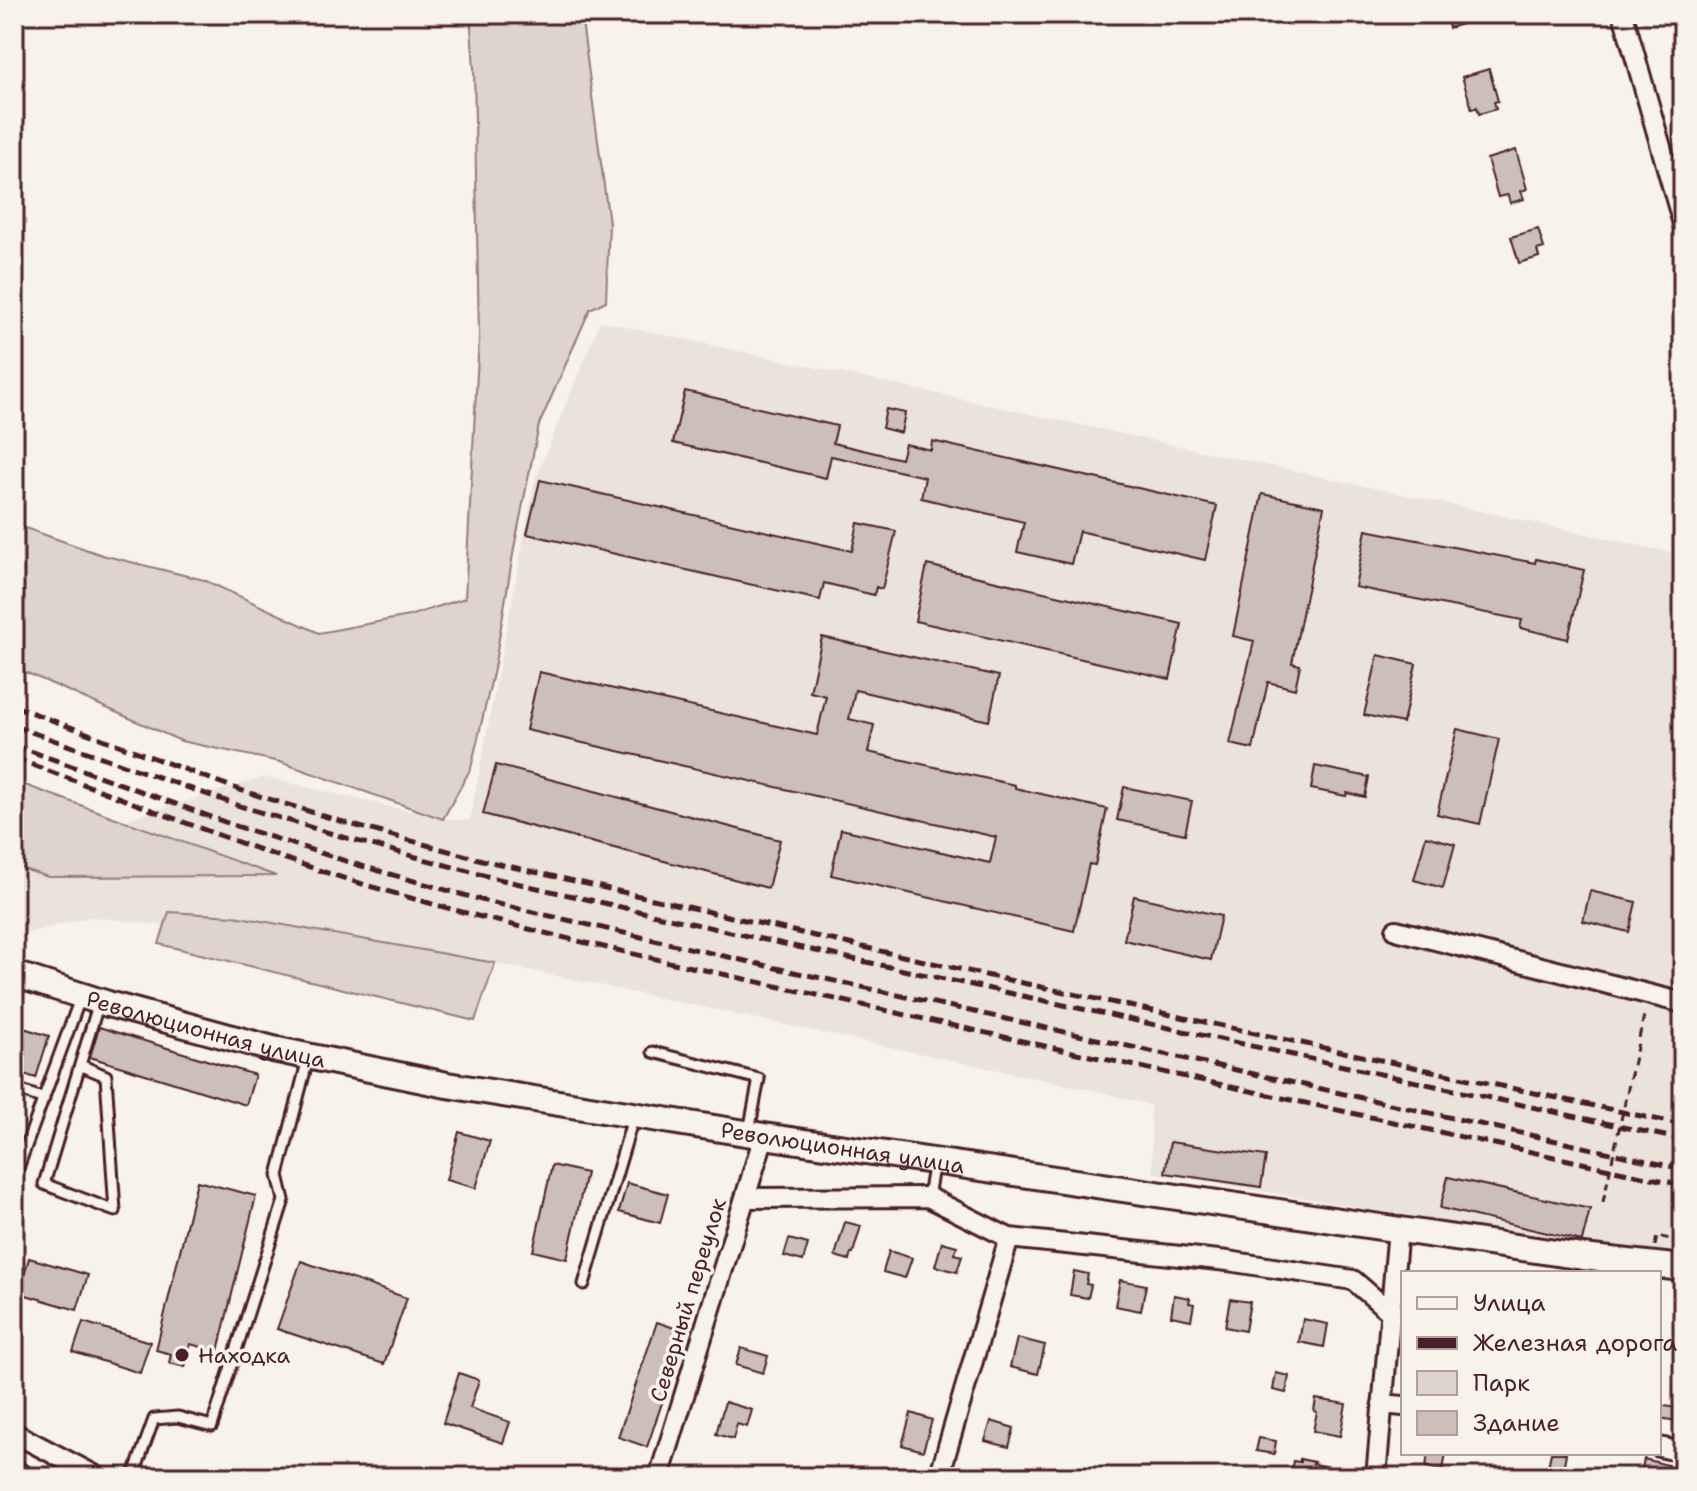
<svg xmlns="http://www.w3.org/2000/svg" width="1697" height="1491" font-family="'Shantell Sans',sans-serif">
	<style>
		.built { fill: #eae3da }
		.green { fill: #ded4cc; stroke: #947a7c; stroke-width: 2 }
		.building { fill: #ccbfb9; stroke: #4a1f2b; stroke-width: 2 }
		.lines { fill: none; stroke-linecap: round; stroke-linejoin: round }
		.service-casing { stroke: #4a1f2b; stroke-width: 15 }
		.minor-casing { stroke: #4a1f2b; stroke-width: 24 }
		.secondary-casing { stroke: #4a1f2b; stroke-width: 30 }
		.path { stroke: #4a1f2b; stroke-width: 3; stroke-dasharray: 8 6; stroke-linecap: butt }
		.service { stroke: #f7f3e8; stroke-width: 9 }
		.minor { stroke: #f7f3e8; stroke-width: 18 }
		.secondary { stroke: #f7f3e8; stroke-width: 24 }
		.rail { stroke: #4a1f2b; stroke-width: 5; stroke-dasharray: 12 6; stroke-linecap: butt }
		.poi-dot { fill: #4a1f2b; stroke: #f7f3e8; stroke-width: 3 }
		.labels { text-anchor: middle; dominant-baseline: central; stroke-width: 7; stroke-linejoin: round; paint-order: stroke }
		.street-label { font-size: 22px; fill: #4a1f2b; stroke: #f7f3e8 }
		.poi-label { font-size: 22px; fill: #4a1f2b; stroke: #f7f3e8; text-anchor: start }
	</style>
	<rect width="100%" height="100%" fill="#f7f3e8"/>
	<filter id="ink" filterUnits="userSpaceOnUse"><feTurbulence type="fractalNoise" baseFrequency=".0125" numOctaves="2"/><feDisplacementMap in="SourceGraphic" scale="16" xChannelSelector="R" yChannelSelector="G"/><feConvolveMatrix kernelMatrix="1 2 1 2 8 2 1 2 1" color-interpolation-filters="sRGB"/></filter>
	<g filter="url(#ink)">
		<!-- built -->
		<path class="built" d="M600 321 1683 555V950L1672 1011 1683 1015V1256L1616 1250 1153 1173 1150 1105 1101 1092 495 963 91 917 14 936V854L264 777 443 819 470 820 535 480Z"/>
		<!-- green -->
		<path class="green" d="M470 14H581L609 223 606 301 590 309 539 425 514 548 494 669 471 768 443 819 280 762 181 741 14 667V524L102 555 204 580 319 633 409 616 465 598 479 336 474 68Z
			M14 781 276 876 48 877 14 866Z
			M169 912 234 916 495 963 475 1021 159 944Z"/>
		<!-- building -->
		<path class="building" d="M1445 14H1485V17L1449 28Z
			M1489 69 1498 101 1494 102 1496 109 1479 114 1477 107 1472 109 1462 77Z
			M1516 150 1527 189 1521 191 1524 199 1510 203 1508 195 1498 197 1487 159Z
			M1538 229 1544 248 1537 250 1539 257 1519 263 1511 237Z
			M685 391 837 426 833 443 901 459 905 444 931 450 932 441 1217 506 1205 560 1079 531 1071 564 1017 552 1024 522 921 498 925 477 831 456 826 478 673 443Z
			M886 409 905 413 901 433 882 428Z
			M540 480 852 551 858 523 896 531 882 589 876 587 874 595 824 583 820 600 527 534Z
			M1262 494 1324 507 1292 663 1300 665 1295 689 1268 682 1253 749 1230 744 1254 641 1233 636Z
			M1366 530 1535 563 1536 559 1584 570 1568 639 1520 628 1522 620 1355 587Z
			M927 565 1182 624 1170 679 915 621Z
			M822 637 999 676 989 721 855 690 849 719 874 725 868 752 1015 785V788L1107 809 1095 865 1089 864 1074 931 831 875 841 829 990 863 996 837 526 730 539 672 817 735 826 696 810 692Z
			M1378 655 1416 664 1403 723 1364 715Z
			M1457 729 1499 739 1480 824 1437 814Z
			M496 765 780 840 768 888 483 814Z
			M1315 766 1369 777 1365 797 1347 793 1346 796 1311 789Z
			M1124 787 1192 801 1185 834 1117 820Z
			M1426 836 1455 844 1443 888 1414 880Z
			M1590 891 1636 902 1629 932 1583 921Z
			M1134 896 1221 916 1211 960 1124 940Z
			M14 1025 49 1036 36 1078 14 1071Z
			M99 1027 255 1075 246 1105 90 1057Z
			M459 1132 490 1141 476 1188 446 1180Z
			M1170 1142 1266 1156 1261 1187 1165 1173Z
			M552 1165 586 1173 567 1259 533 1251Z
			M1448 1177 1590 1209 1582 1241 1440 1208Z
			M197 1181 256 1196 218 1351 190 1344 185 1367 169 1363 171 1354 156 1350Z
			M627 1183 668 1194 660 1223 619 1212Z
			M845 1222 861 1226 853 1253H851L849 1260 835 1256Z
			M789 1239 808 1244 803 1261 784 1256Z
			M942 1242 957 1246 954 1254 962 1256 957 1272 935 1266Z
			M889 1251 912 1258 905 1278 883 1272Z
			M29 1258 88 1275 77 1310 19 1293Z
			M301 1261 407 1298 384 1364 277 1329Z
			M1074 1271 1088 1274 1086 1284 1091 1285 1088 1298 1070 1295Z
			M1120 1280 1146 1285 1141 1311 1115 1306Z
			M1174 1295 1190 1298 1189 1303 1194 1304 1191 1320 1171 1316Z
			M1230 1299 1250 1302 1245 1331 1225 1327Z
			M1303 1319 1328 1324 1324 1347 1299 1342Z
			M83 1322 150 1342 140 1373 73 1352Z
			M657 1322 686 1332 647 1447 618 1437Z
			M1017 1338 1045 1345 1038 1374 1010 1367Z
			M741 1348 768 1356 763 1373 736 1365Z
			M459 1373 479 1380 470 1408 510 1422 503 1443 443 1423Z
			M1276 1373 1289 1376 1286 1393 1273 1390Z
			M1316 1399 1346 1404 1340 1436 1313 1431 1317 1412 1314 1411Z
			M725 1402 752 1410 747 1427 737 1424 733 1439 716 1434Z
			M1659 1405 1683 1409V1422L1659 1418Z
			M911 1413 932 1420 923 1451 902 1445Z
			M991 1421 1014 1428 1009 1447 985 1441Z
			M1259 1438 1276 1441 1274 1454 1256 1451Z
			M1428 1453H1446L1443 1470 1426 1467Z
			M1551 1453H1566L1563 1470 1548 1467Z
			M1300 1459 1314 1462 1313 1464 1347 1470 1346 1477H1290L1293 1461 1300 1462Z
			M1644 1459 1683 1469V1477H1640Z"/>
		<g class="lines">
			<defs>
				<path id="service" d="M653 1052 759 1079 749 1131
					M80 1065 106 1076 115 1211 44 1184 99 1002
					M14 1088 44 1099
					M14 1179 81 996
					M928 1197 934 1161
					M584 1284 634 1115
					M14 1452 22 1437
					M14 1465 35 1477
					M65 1477 79 1467
					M133 1477 154 1419 178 1417 212 1426 284 1200 278 1175 308 1059"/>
				<path id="minor" d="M1623 14 1683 224
					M1396 930 1683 1003
					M745 1198 928 1197 1009 1238 1228 1261 1353 1280 1390 1312
					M1382 1404 1403 1406
					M14 1433 98 1477
					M1659 1447 1683 1452
					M659 1477 764 1136
					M939 1477 1009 1238
					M1376 1477 1398 1229"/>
				<g id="secondary">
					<path id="s1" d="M14 974 108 1004 273 1049 447 1085 764 1136 1583 1257 1683 1268"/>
				</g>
			</defs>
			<!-- service casing -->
			<use href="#service" class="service-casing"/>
			<!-- minor casing -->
			<use href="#minor" class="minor-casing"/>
			<!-- secondary casing -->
			<use href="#secondary" class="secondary-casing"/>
			<!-- path -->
			<path class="path" d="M1603 1202 1645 1011
				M1655 1246 1657 1236 1683 1242"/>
			<!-- service -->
			<use href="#service" class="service"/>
			<!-- minor -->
			<use href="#minor" class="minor"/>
			<!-- secondary -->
			<use href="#secondary" class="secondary"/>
			<!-- rail -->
			<path class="rail" d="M14 706 240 790 353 825 482 860 990 976 1683 1125
				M14 726 240 806 353 840 494 878 761 939 1683 1140
				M14 745 233 825 358 865 485 901 776 968 1683 1169
				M14 758C128 800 240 846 356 882 522 932 693 967 862 1005 1135 1067 1409 1125 1683 1185"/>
		</g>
	</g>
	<!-- markers -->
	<circle class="poi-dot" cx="182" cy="1355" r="8"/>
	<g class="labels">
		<!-- street labels -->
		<g class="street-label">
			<text stroke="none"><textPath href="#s1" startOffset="200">Революционная улица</textPath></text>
			<text stroke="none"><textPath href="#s1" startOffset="848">Революционная улица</textPath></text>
			<text transform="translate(688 1300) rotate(-73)">Северный переулок</text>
		</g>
		<!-- poi labels -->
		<g class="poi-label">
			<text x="198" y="1355">Находка</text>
		</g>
	</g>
	<!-- margin -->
	<rect width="1697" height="1491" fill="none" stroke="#f7f3e8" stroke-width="48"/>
	<rect x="24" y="24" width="1649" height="1443" fill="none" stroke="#4a1f2b" stroke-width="3" filter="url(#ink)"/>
	<!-- legend -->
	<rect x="1401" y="1271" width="260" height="184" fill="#f7f3e8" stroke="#b29e9c" stroke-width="2"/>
	<rect x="1417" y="1297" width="40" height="12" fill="#f7f3e8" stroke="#b29e9c" stroke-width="2"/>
	<text x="1473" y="1311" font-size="24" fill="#4a1f2b">Улица</text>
	<rect x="1417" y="1337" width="40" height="12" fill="#4a1f2b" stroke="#b29e9c" stroke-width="2"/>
	<text x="1473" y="1351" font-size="24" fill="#4a1f2b">Железная дорога</text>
	<rect x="1417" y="1371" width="40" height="24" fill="#ded4cc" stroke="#b29e9c" stroke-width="2"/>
	<text x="1473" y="1391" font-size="24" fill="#4a1f2b">Парк</text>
	<rect x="1417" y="1411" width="40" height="24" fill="#ccbfb9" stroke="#b29e9c" stroke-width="2"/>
	<text x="1473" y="1431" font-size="24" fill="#4a1f2b">Здание</text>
</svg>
